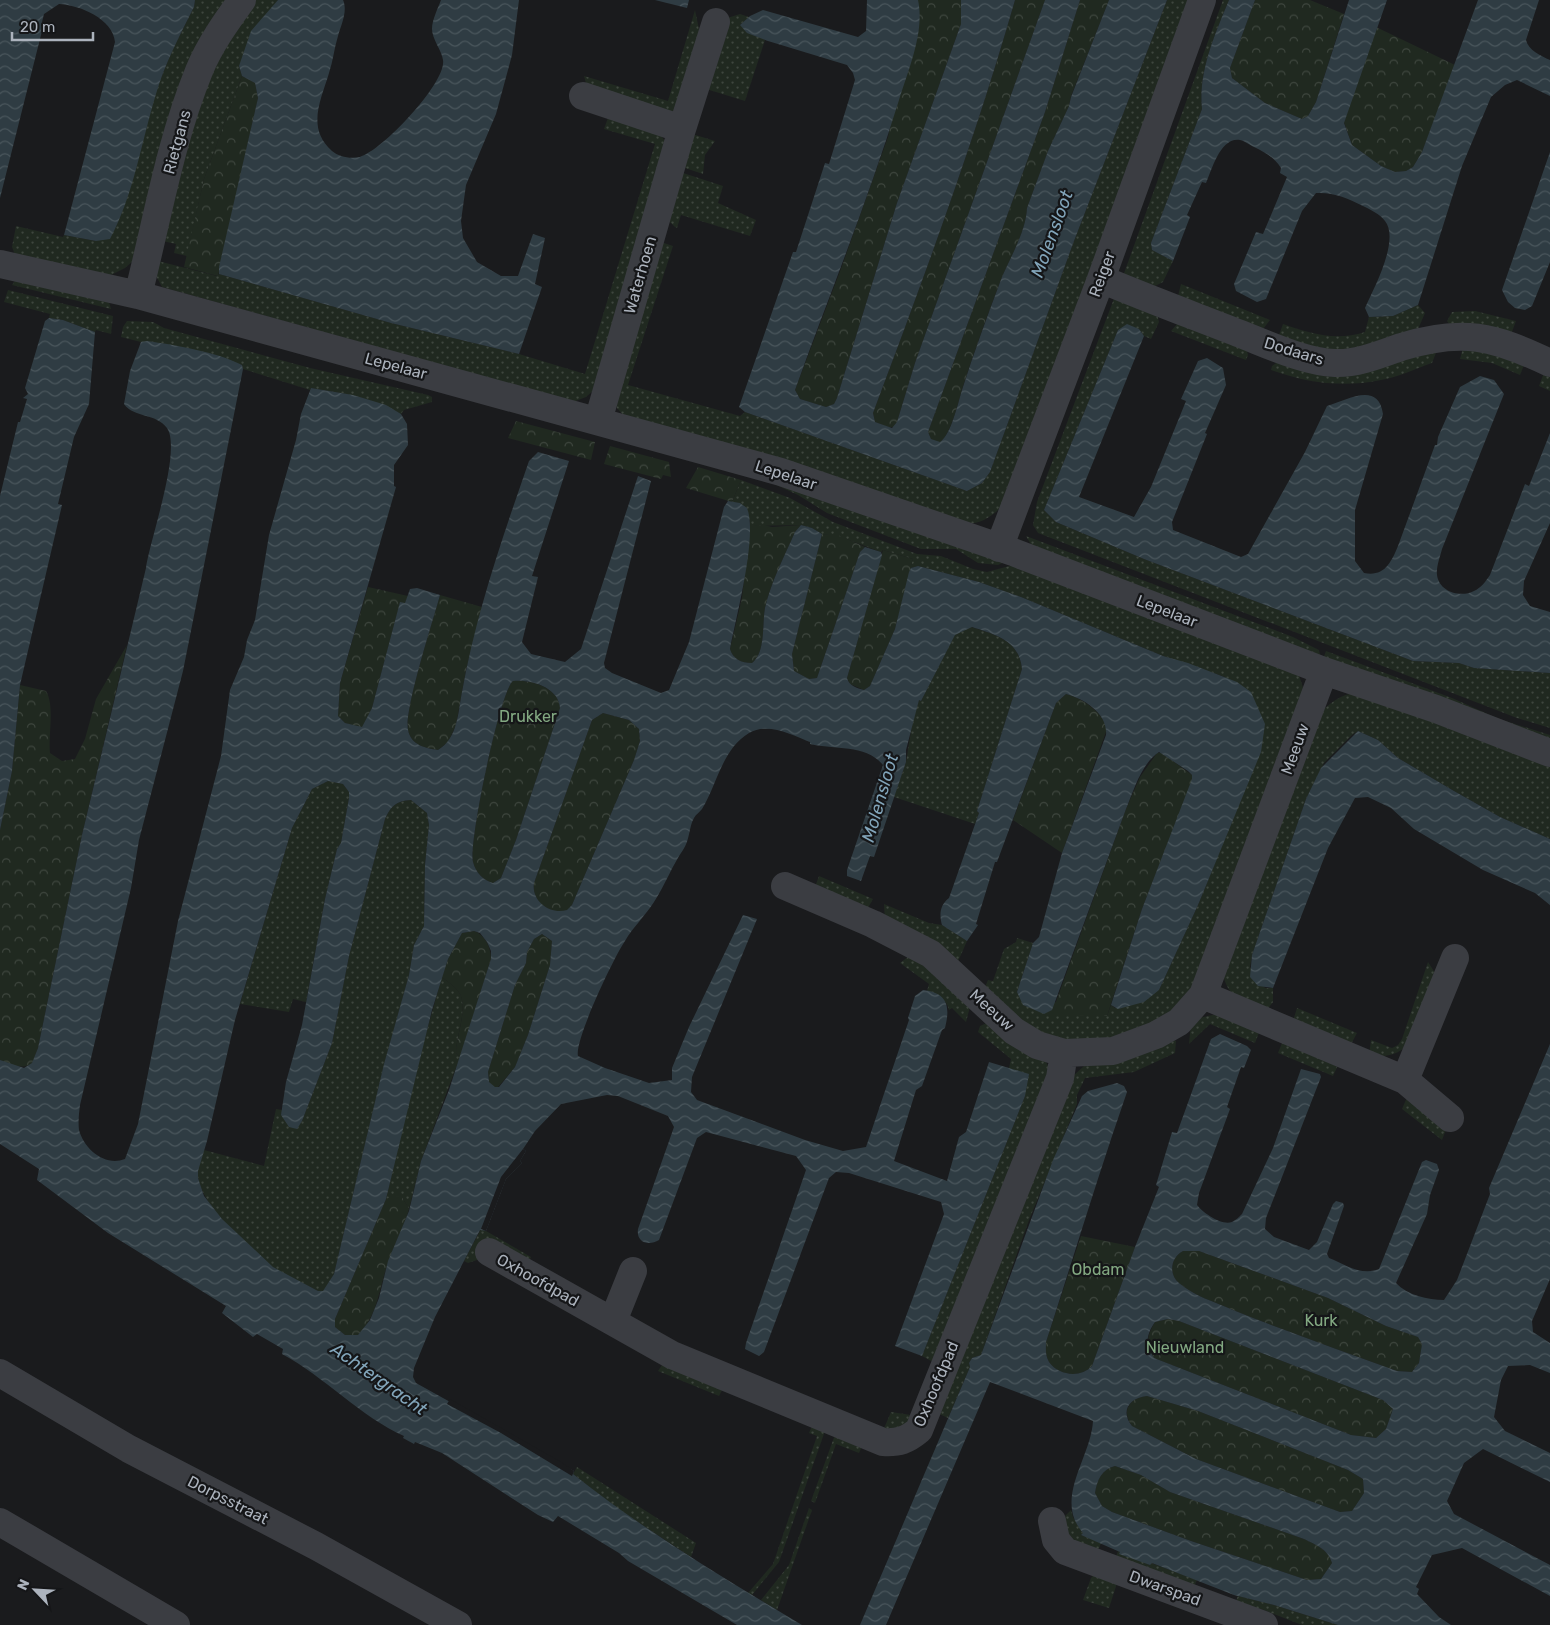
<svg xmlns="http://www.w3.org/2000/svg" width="1550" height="1625" font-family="Rubik,sans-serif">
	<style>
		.grass { fill: url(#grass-dots) }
		.forest { fill: url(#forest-crowns) }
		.water { fill: url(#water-waves); fill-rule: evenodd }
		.pier { fill: #1a1b1d }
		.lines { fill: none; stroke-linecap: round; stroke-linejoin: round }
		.minor { stroke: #3b3d42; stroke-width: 28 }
		.tertiary { stroke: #3b3d42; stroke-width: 28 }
		.labels { text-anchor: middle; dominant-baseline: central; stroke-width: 4.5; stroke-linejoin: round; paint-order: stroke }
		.street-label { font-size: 16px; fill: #acb3bd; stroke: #151618 }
		.park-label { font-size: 16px; fill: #83a982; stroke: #151618 }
		.water-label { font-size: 18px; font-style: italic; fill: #82a5ba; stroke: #151618 }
	</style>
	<defs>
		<pattern id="grass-dots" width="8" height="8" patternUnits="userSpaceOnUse" patternTransform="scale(1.25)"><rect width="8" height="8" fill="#202920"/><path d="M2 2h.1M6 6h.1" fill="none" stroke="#3e463e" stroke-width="1.8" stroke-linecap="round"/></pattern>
		<pattern id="forest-crowns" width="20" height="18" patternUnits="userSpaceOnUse" patternTransform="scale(1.25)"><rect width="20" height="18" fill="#202920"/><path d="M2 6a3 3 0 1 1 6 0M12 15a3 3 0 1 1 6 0" fill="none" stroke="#3e463e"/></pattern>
		<pattern id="water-waves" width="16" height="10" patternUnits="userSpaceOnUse" patternTransform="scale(1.25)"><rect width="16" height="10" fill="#2f3c43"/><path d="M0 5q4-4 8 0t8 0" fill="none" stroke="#4a565c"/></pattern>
	</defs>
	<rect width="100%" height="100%" fill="#1a1b1d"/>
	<!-- grass -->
	<path class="grass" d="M195 0H233L133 261 125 268 109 276 16 257 12 247 16 226 63 237 64 235 96 241 171 53 194 7Z
		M251 0H278L239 66 242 76 204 179 187 256 174 253 176 244 158 240 202 85Z
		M1167 0H1192L1001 507C991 518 979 524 965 524L624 416 617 408 614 400 653 250 664 243 673 246 628 385 740 416 745 412 967 491 982 483 990 472 1074 241Z
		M1223 0H1229C1215 34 1198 72 1202 109L1151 243 1152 250 1173 261 1163 282 1151 288 1123 276Z
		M695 10 701 39 674 110 670 114 587 87 584 76 668 101Z
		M740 14 749 17 740 25 765 40 745 101 703 88 724 19Z
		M609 115 657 130 667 144 595 389 586 397 573 402 162 287 153 270 154 260 217 276 219 274 391 323 519 354 585 374 655 144 604 129Z
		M689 133 715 141 705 155 703 174 679 166Z
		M677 171 723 186 718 203 756 220 750 236 681 215 677 228 675 227 664 216Z
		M17 278 109 302 111 309 12 285Z
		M1181 284 1270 320 1260 333 1178 296Z
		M8 290 113 316 111 334 96 330 95 332 63 320 49 318 50 314 4 302Z
		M1115 296 1155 306 1159 322 1151 339 1144 336 1139 329 1118 330 1044 510 1056 522 1144 559 1413 661 1459 663 1474 668 1550 673V728L1517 718 1038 533 1033 525 1037 502Z
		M1418 305 1425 313 1415 336 1334 355 1279 335 1283 324C1311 334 1336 341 1365 332L1369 317 1393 316Z
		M1475 311 1516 321 1510 337 1452 328 1447 321 1452 312Z
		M127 321 153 322 164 328 310 368 428 395 432 397V402L404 410 401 414C374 398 342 393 311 388L310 390 243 369 242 365 158 343 141 342 121 337 123 327Z
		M1178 323 1245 343 1248 355 1246 360 1171 331Z
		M1439 345 1432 363C1415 369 1398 377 1381 380 1343 388 1307 383 1271 370L1272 366 1283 358Z
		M1463 348 1526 360 1520 375 1492 363 1460 359Z
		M1545 370 1550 372V391L1539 386Z
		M741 480 790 498 833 522 917 554 941 556 973 569 987 572 1013 565 1298 672 1305 694 1193 996 1135 1038 1053 1044 983 992 988 980 993 981 1004 949 1016 942 1017 938 1033 943 1017 992 1107 1016 1111 1005 1115 1008 1159 990 1198 905 1225 838V677L1163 656 1021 597 979 582 918 566 911 568 909 572 913 559 883 550 881 552 838 536 822 534 812 528 801 525 750 526V521L740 503 732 502Z
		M772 483 826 497 1004 562 998 565 978 563 956 549H921L827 513 798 495Z
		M1026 536 1293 637 1319 650 1320 655 1033 548Z
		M971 627C996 635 1019 640 1022 669L977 811 979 813 975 824 894 797 906 762 913 719 919 700 921 701 955 634Z
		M1326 651 1452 698 1499 719 1550 735V744L1323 659Z
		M1356 693 1550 767V839L1500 817 1454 791 1398 758 1378 740 1358 731 1352 735 1324 763 1306 799 1252 955 1250 967 1265 988H1273V1002L1267 1010C1241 999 1228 1001 1222 970L1318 715C1329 704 1340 694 1356 693Z
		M328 781 343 784 349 792V798L341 843 337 849 325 899 306 1002 293 999 289 1012 240 1004 292 828 312 789Z
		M411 800 427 813 429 825 425 865 424 926 414 945 409 975 383 1069 334 1274 324 1291H318C303 1283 285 1276 271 1266 249 1250 200 1204 198 1176 197 1168 202 1158 204 1150L264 1166 276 1109 282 1110 281 1115 302 1121 332 1043 349 956 385 819C391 806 396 801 411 800Z
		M819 876 873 899 865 913 815 887Z
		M884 904 929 923 942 925 967 941 956 966 885 922Z
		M913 953 971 1003 966 1022 952 1008 949 1010C947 999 937 995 927 991L929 984 900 963Z
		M1428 962 1437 976 1408 1045C1396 1056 1385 1057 1369 1056L1371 1040 1392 1048 1398 1045 1402 1039Z
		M442 977C448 982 456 987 460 994 468 1010 456 1035 456 1053L460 1057 421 1161 409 1209 402 1197 386 1199 419 1058Z
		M1297 1008 1357 1033 1349 1048 1292 1024Z
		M1217 1014 1261 1027 1255 1043 1210 1024 1189 1044 1191 1023 1199 1018Z
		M989 1022 1044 1058 1051 1072 910 1424 882 1433 891 1412 911 1415 933 1362 922 1356 1025 1096 1009 1068 1011 1059 978 1032 980 1026Z
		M1168 1037 1176 1041 1175 1053 1134 1072 1085 1078 1077 1095V1104L1029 1220 981 1355 972 1358 969 1363 970 1367 948 1418 937 1413 1072 1077 1084 1066Z
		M1284 1038 1340 1061 1333 1076 1278 1053Z
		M1408 1095 1447 1127 1442 1140 1402 1109Z
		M481 1229 486 1231 531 1257 529 1261 483 1258 468 1263 464 1261Z
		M662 1365 723 1388 719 1396 658 1371Z
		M812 1426 826 1428 779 1562 752 1595 748 1593 773 1564 817 1436 809 1433Z
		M836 1432 862 1446 859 1453 836 1444 815 1503 811 1501Z
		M577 1467 696 1543 691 1557 612 1505 573 1474Z
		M809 1508 812 1510 777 1610 761 1600 789 1565Z
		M1071 1510 1073 1517 1083 1533 1081 1535 1101 1543 1096 1556 1072 1545 1061 1520Z
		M1118 1551 1150 1565 1151 1563 1197 1580 1192 1591 1114 1563Z
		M1098 1570 1119 1577 1109 1608 1083 1600 1091 1578Z
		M1238 1596 1274 1605 1338 1625H1302L1261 1609 1233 1607Z"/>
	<!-- forest -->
	<path class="forest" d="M918 0H961V24L897 203 837 398 834 404 826 407 800 399 795 390 842 266 888 137Z
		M1015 0H1045L915 363 897 422 895 427H888L875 422 873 413C924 277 975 140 1015 0Z
		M1080 0H1109L1071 96 1069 106 1048 151 1027 208C1026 231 1011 256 1002 277 988 313 975 349 963 386 959 400 951 434 940 443L931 439 928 432 1045 112Z
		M1255 0H1310L1344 14 1316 102 1308 116 1302 119 1265 103 1232 78 1230 68Z
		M1376 27 1455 65 1422 152 1413 167 1406 171 1395 172 1381 166 1352 145 1344 122Z
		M242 76 255 83 258 98 218 276 184 267 204 179Z
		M516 421 595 442 591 460 508 438Z
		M610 446 669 462 671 477 663 475 661 479 604 464Z
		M698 467 741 480 732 502 686 488Z
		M764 525 772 527 801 525 795 532C784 557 771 582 765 608 762 624 766 652 752 663 741 663 733 659 730 649L742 598 750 526Z
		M822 534 838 535 865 547 860 552 817 678 809 679 794 671 792 654Z
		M883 550 913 559 895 629 870 686 864 690 850 684 847 678Z
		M368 587 408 596 405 603H400L372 708 362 728 345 723 338 716 340 683Z
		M440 595 482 607 466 670 456 725 448 742 438 750C425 748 411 745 408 730 404 710 433 621 440 595Z
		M127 645 82 835 38 1048 32 1064C21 1069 11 1066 0 1060V830L12 771 20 685 46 691C55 706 48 734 50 753L62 761 75 759 85 739 96 699Z
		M513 681C531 679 559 688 560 708L516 840 501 878 493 883C483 880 476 873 473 862 468 845 500 690 513 681Z
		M1066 694C1083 699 1102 711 1107 729L1062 853 1013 820 1056 703Z
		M603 713 629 720 639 729 640 741 634 760 572 905 568 910C550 916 531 901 534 883L592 720Z
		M1157 753H1162L1192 775 1193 779 1142 909 1107 1016 1044 1014 1053 1010 1126 809 1140 777Z
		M474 931C485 935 491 947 491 959L460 1057 456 1053C456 1036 468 1010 460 994 456 987 448 982 442 977L448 959 462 933Z
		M542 934 552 941 550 965 528 1035 515 1067 498 1087H494L489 1082 488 1072 515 985 526 963 527 952 534 939Z
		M397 1196 402 1197 409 1209C404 1226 395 1243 389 1260 379 1286 379 1314 358 1335H345L335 1327V1319L386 1199Z
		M1081 1236 1135 1247 1092 1366C1081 1378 1059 1376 1049 1362 1045 1355 1046 1349 1046 1342Z
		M1183 1251H1199L1328 1298 1386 1326 1418 1337 1422 1344 1419 1363 1412 1372 1397 1371C1342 1351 1287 1332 1233 1310 1215 1302 1194 1296 1179 1283 1168 1274 1171 1257 1183 1251Z
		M1168 1319 1179 1321 1383 1400 1393 1409 1386 1429 1376 1438 1351 1435 1154 1358C1145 1344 1147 1336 1155 1322Z
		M1147 1396 1198 1411 1348 1470 1363 1479 1364 1493 1352 1511 1340 1512 1196 1459 1132 1426C1121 1411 1129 1398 1147 1396Z
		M1115 1466 1141 1475 1170 1492 1304 1539C1316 1545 1328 1549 1332 1563L1321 1579 1307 1580 1191 1541 1112 1512 1102 1506 1095 1493C1097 1480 1102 1469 1115 1466Z"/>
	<!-- water -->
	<path class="water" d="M0 0H195L194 7C180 35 165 63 156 94 141 143 134 194 110 239L96 241 64 235 115 42C113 19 80 5 59 4L44 14 41 26 43 27 0 198Z
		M278 0H343C348 11 341 25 338 36 334 49 333 61 329 73 321 100 306 128 332 151 339 157 350 159 360 157 383 150 447 82 443 60 442 51 432 39 432 29 432 20 438 8 441 0H519L512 55 496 114 466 185 461 221 463 238 477 262 501 276H518L533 234 545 238 535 284 542 287 519 354 391 323 219 274V267L258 98 255 83 242 76 239 66 251 31Z
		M655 0H689L687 8Z
		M867 0H918C925 32 908 70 899 100 869 198 830 293 795 390L800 399 826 407 834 404 837 398 897 203 961 24V0H1015C975 140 924 277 873 413L875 422 892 428 897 422 915 363 1045 0H1080L1045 112 928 432 931 439 940 442C951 435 958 403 962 390 974 352 988 314 1002 277 1011 256 1026 231 1027 208L1048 151 1069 106 1071 97 1109 0H1167L1074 241 990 472 982 483 967 491 745 412 739 407 793 252H796L825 163 829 164 855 80 853 73 847 65 768 41 747 33 740 25 750 16 763 10 858 37 866 31Z
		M1229 0H1255L1230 68 1232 78 1265 103 1302 119 1308 116 1316 102 1349 0H1387L1344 123 1352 145 1381 166 1395 172 1406 171 1413 167 1422 152 1478 0H1539L1526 40C1528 50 1541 56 1550 60V96L1517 80 1505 85 1491 97 1462 166 1418 305 1393 316 1369 317 1365 308C1374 288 1400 240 1385 221 1380 214 1371 210 1363 206 1348 198 1333 192 1316 193L1302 211 1266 299 1257 302 1236 291 1234 284 1256 232 1263 234 1287 177 1280 173 1281 168C1274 157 1266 153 1254 147 1250 145 1245 141 1240 140 1220 137 1212 170 1206 183L1202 182 1187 215 1190 217 1173 261 1152 250 1151 243 1202 109C1198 72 1215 34 1229 0Z
		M1550 152V262L1532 306 1525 310 1515 308 1508 302 1502 290Z
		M49 318 63 320 95 332 89 404 74 437 58 504 62 505 20 685 12 771 0 830V496L18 422H20L27 399 23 398 28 394 25 388 45 321Z
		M1127 324 1139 329 1144 336 1079 497 1134 517 1151 487 1186 401 1181 399 1198 361 1207 358 1223 368 1226 385 1205 433 1207 434 1172 522 1173 530 1241 557 1248 554 1305 452 1327 406C1348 400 1378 381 1383 414L1355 510V561L1364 573C1384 577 1391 563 1398 546L1435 445H1437L1438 437 1460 387 1480 376 1494 380 1504 394 1442 549C1440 557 1436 567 1437 575 1439 592 1461 598 1474 591 1481 588 1486 581 1490 575L1525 484 1529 486 1550 433V523L1524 581 1523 595 1530 606 1550 612V673L1474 668 1459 663 1413 661 1144 559 1056 522 1044 510 1118 330Z
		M147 341C175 345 217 352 242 365L243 369 183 671 139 840 131 888 80 1105C79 1113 78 1122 79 1130 84 1149 105 1167 125 1159L138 1124 178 921 221 756 230 690 244 657 247 640 255 620 269 535 296 440 301 414 311 388 353 395 386 405 401 414 407 424 408 445 394 465V486L396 487 340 683 338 716 345 723 362 727 372 708 400 602 405 603 410 589 417 588 440 595C433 621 404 710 408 730 411 745 425 748 438 750 458 738 458 712 462 692 476 613 503 536 529 461L538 452 569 461 532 576 538 577 522 642 531 654 565 662 581 649 638 476 651 481 604 663 605 668 612 673 661 693 669 690 689 642 724 507 728 501 740 503 747 508C758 535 736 618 730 649 733 659 741 663 752 663 766 652 762 624 765 608 771 582 784 557 795 532L801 525 812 528 822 534 792 654 794 671 809 679 817 678 860 552 865 547 881 552 882 555 847 678C849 686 857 688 864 690L870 686 895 629 909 572 911 568 918 566 979 582 1021 597 1163 656 1188 663 1237 682 1251 692 1265 724 1261 752 1198 905 1159 990 1144 1002 1118 1009 1111 1005 1142 909 1192 779V775L1188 771 1159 752C1141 764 1134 790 1126 809L1052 1010 1044 1014 1023 1005 1017 992 1033 943 1039 937 1062 853 1106 735C1108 714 1085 699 1066 694L1056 703 997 862H995L976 924 978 925 967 941 942 925C939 914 940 905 949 898L979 813 977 811 1022 669C1019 640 996 635 972 627L955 635 921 701 919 700 906 750V762L874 857 870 856 861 881 847 876V870L883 765C866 744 835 750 810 744V742C792 735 768 722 749 733 722 749 717 785 702 809 700 812 696 814 694 818 689 826 690 840 683 850 673 864 665 885 654 902 646 915 633 927 625 941 614 957 574 1041 578 1056L605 1068 649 1083 672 1080V1068L689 1027 743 915 757 919 692 1077 691 1092 697 1100 805 1140 843 1151 866 1147 909 1020 908 1018 915 996 923 990C949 993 950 1008 945 1028L942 1030 922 1086 916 1090 894 1161 947 1181 959 1137 966 1132 989 1062 1029 1074 1025 1096 922 1356 895 1346 944 1214 941 1202 849 1173 836 1172 829 1178 764 1352 759 1356 745 1349 746 1343 806 1170 796 1156 706 1132 697 1138 659 1240C649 1246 636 1243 638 1229L674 1127 668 1116 618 1096 607 1095 561 1104 535 1131 523 1149 526 1151 520 1161 522 1163 506 1179 486 1231 480 1230 435 1317 414 1368 413 1377 416 1383 574 1471 573 1474C645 1531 723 1578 802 1625H737L628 1561 619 1553 558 1516 553 1522 538 1515 442 1453 415 1442 414 1444 403 1438 404 1436C361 1417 325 1377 282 1354L283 1349 257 1334 253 1337 222 1313 226 1306 108 1233 37 1180 39 1169 0 1144V1060L24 1068 32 1063 38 1048 82 835 146 568C150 539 182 450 167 428 156 413 134 418 124 404L130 371 141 342ZM513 681C532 679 559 688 560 708L516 840 501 878 493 883C483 880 476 873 473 862 468 845 500 690 513 681ZM603 713 629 720 639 729 640 741 634 760 572 905 567 910C550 915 531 901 534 883L592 720ZM328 781 343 784 349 792V798L341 843 337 849 325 899 302 1025 286 1082 281 1115 289 1127 297 1129 302 1121 332 1043 349 956 385 819C391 806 396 801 411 800L427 813 429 825 425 865 424 926 414 945 409 975 384 1064 334 1274 323 1291H318L273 1267 222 1219 204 1196 198 1178V1171L207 1141 235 1020 292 828 312 789ZM474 931 480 933 487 942 491 951V959L449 1090 421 1161 409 1211 388 1261 379 1298 370 1320 358 1335H345L335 1327V1319L386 1199 432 1010 448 959 462 933ZM542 934 552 941 550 965 528 1035 515 1067 499 1087H495L489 1082 488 1072 515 985 526 963 527 952 534 939Z
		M1358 731 1378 740 1398 758 1454 791 1500 817 1550 839V905L1535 893 1483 870 1414 829 1391 808 1368 797 1355 798 1328 848 1273 988 1258 986 1250 977 1252 955 1306 799 1321 768Z
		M1220 1034 1247 1046 1251 1050 1244 1068 1241 1067 1227 1107 1230 1109 1199 1193 1197 1205C1203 1213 1222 1226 1232 1222 1236 1220 1239 1217 1242 1214L1273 1148 1301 1069 1320 1074 1321 1077 1266 1218 1265 1229 1274 1237 1309 1250 1317 1242 1333 1204 1336 1201 1343 1203 1344 1206 1327 1254 1329 1258C1346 1265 1361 1276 1379 1269L1422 1162 1426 1160 1437 1164 1439 1170 1430 1195 1427 1214 1396 1283C1407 1295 1428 1300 1444 1300L1457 1280 1490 1194 1489 1188 1550 1044V1279L1532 1321 1533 1332 1550 1343V1373L1530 1365 1508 1366 1501 1380 1494 1417 1505 1431 1550 1453V1482L1483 1449 1464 1463 1447 1501 1454 1514 1550 1565V1596L1462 1548 1432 1555 1416 1587 1419 1589 1417 1594 1439 1617 1451 1625H1338L1274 1605 1234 1595 1152 1563 1150 1565 1119 1554 1120 1552 1081 1535 1083 1533C1053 1499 1091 1458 1093 1421L990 1382 886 1625H860L970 1367 969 1363 972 1358 981 1355 1053 1160 1082 1096 1088 1091 1117 1083 1124 1086 1127 1092C1098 1175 1073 1259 1046 1342 1046 1349 1045 1355 1049 1362 1059 1376 1081 1378 1092 1366L1135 1247 1159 1187 1156 1185 1172 1132 1177 1133 1211 1039ZM1183 1251H1199L1328 1298 1386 1326 1418 1337 1422 1344 1419 1363 1412 1372 1397 1371C1342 1351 1287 1332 1233 1310 1215 1302 1194 1296 1179 1283 1168 1274 1171 1257 1183 1251ZM1168 1319 1179 1321 1383 1400 1393 1409 1386 1429 1376 1438 1351 1435 1154 1358C1145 1344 1146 1335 1155 1322ZM1147 1396 1198 1411 1348 1470 1363 1479 1364 1493 1352 1511 1340 1512 1196 1459 1132 1426C1120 1411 1129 1398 1147 1396ZM1115 1466 1141 1475 1170 1492 1304 1539C1316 1545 1328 1549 1332 1563L1321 1579 1307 1580 1191 1541 1112 1512 1102 1506 1095 1493C1097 1480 1102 1469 1115 1466Z"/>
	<!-- pier -->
	<path class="pier" d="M523 1149 526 1151 520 1161 522 1163 506 1179 486 1231 481 1229 501 1177Z
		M450 1399 561 1462 574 1471 572 1476 501 1433 447 1404Z"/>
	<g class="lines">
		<!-- minor -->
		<path class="minor" d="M583 96 682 129
			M0 264 138 295 781 472 1013 552 1324 671 1436 709 1550 753
			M1101 279C1146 298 1192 315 1238 333 1267 344 1304 362 1335 363 1357 364 1381 354 1401 347 1462 328 1494 336 1550 363
			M138 295C157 221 170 142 199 71 209 46 226 22 242 0
			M598 421 682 129 716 22
			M999 548 1101 279 1202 0
			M785 886 873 924 931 954 1014 1031 1037 1045 1064 1053 1113 1051 1156 1035 1179 1022 1203 995 1324 671
			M1203 995 1405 1080 1455 958
			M1405 1080 1450 1118
			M489 1252 672 1355 883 1442C899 1443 907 1440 919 1430L1060 1078 1064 1053
			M613 1321 633 1271
			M0 1373 129 1449 316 1546 458 1625
			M1052 1521 1056 1540 1065 1551 1264 1625"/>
		<!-- tertiary -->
		<path class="tertiary" d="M0 1522 176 1625"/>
	</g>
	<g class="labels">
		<!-- street labels -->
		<g class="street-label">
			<text transform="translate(177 142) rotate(-75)">Rietgans</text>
			<text transform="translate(1102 274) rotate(-70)">Reiger</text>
			<text transform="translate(640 275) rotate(-74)">Waterhoen</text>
			<text transform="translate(1294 351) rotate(17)">Dodaars</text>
			<text transform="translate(396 366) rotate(15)">Lepelaar</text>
			<text transform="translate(786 475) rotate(18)">Lepelaar</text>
			<text transform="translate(1167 611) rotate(21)">Lepelaar</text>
			<text transform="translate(1295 749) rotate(-70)">Meeuw</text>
			<text transform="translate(992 1010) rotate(42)">Meeuw</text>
			<text transform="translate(538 1280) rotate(29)">Oxhoofdpad</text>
			<text transform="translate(936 1384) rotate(-67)">Oxhoofdpad</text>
			<text transform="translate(228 1500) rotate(27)">Dorpsstraat</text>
			<text transform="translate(1165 1588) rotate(20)">Dwarspad</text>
		</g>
		<!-- park labels -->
		<g class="park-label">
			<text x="528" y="716">Drukker</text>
			<text x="1098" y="1269">Obdam</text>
			<text x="1321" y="1320">Kurk</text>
			<text x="1185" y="1347">Nieuwland</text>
		</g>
		<!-- water labels -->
		<g class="water-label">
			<text transform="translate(1052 234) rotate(-70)">Molensloot</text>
			<text transform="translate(880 798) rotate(-74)">Molensloot</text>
			<text transform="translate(379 1379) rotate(35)">Achtergracht</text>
		</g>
	</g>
	<!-- north arrow -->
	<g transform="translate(35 1590) rotate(295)" stroke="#151618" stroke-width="4" paint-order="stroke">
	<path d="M0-4L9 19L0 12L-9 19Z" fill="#acb3bd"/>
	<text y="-8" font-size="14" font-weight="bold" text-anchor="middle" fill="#acb3bd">N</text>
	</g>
	<!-- scale -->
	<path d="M12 32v8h81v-8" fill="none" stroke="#acb3bd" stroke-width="2.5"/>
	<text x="20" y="32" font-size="15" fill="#acb3bd" stroke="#151618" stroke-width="4" paint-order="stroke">20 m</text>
</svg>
